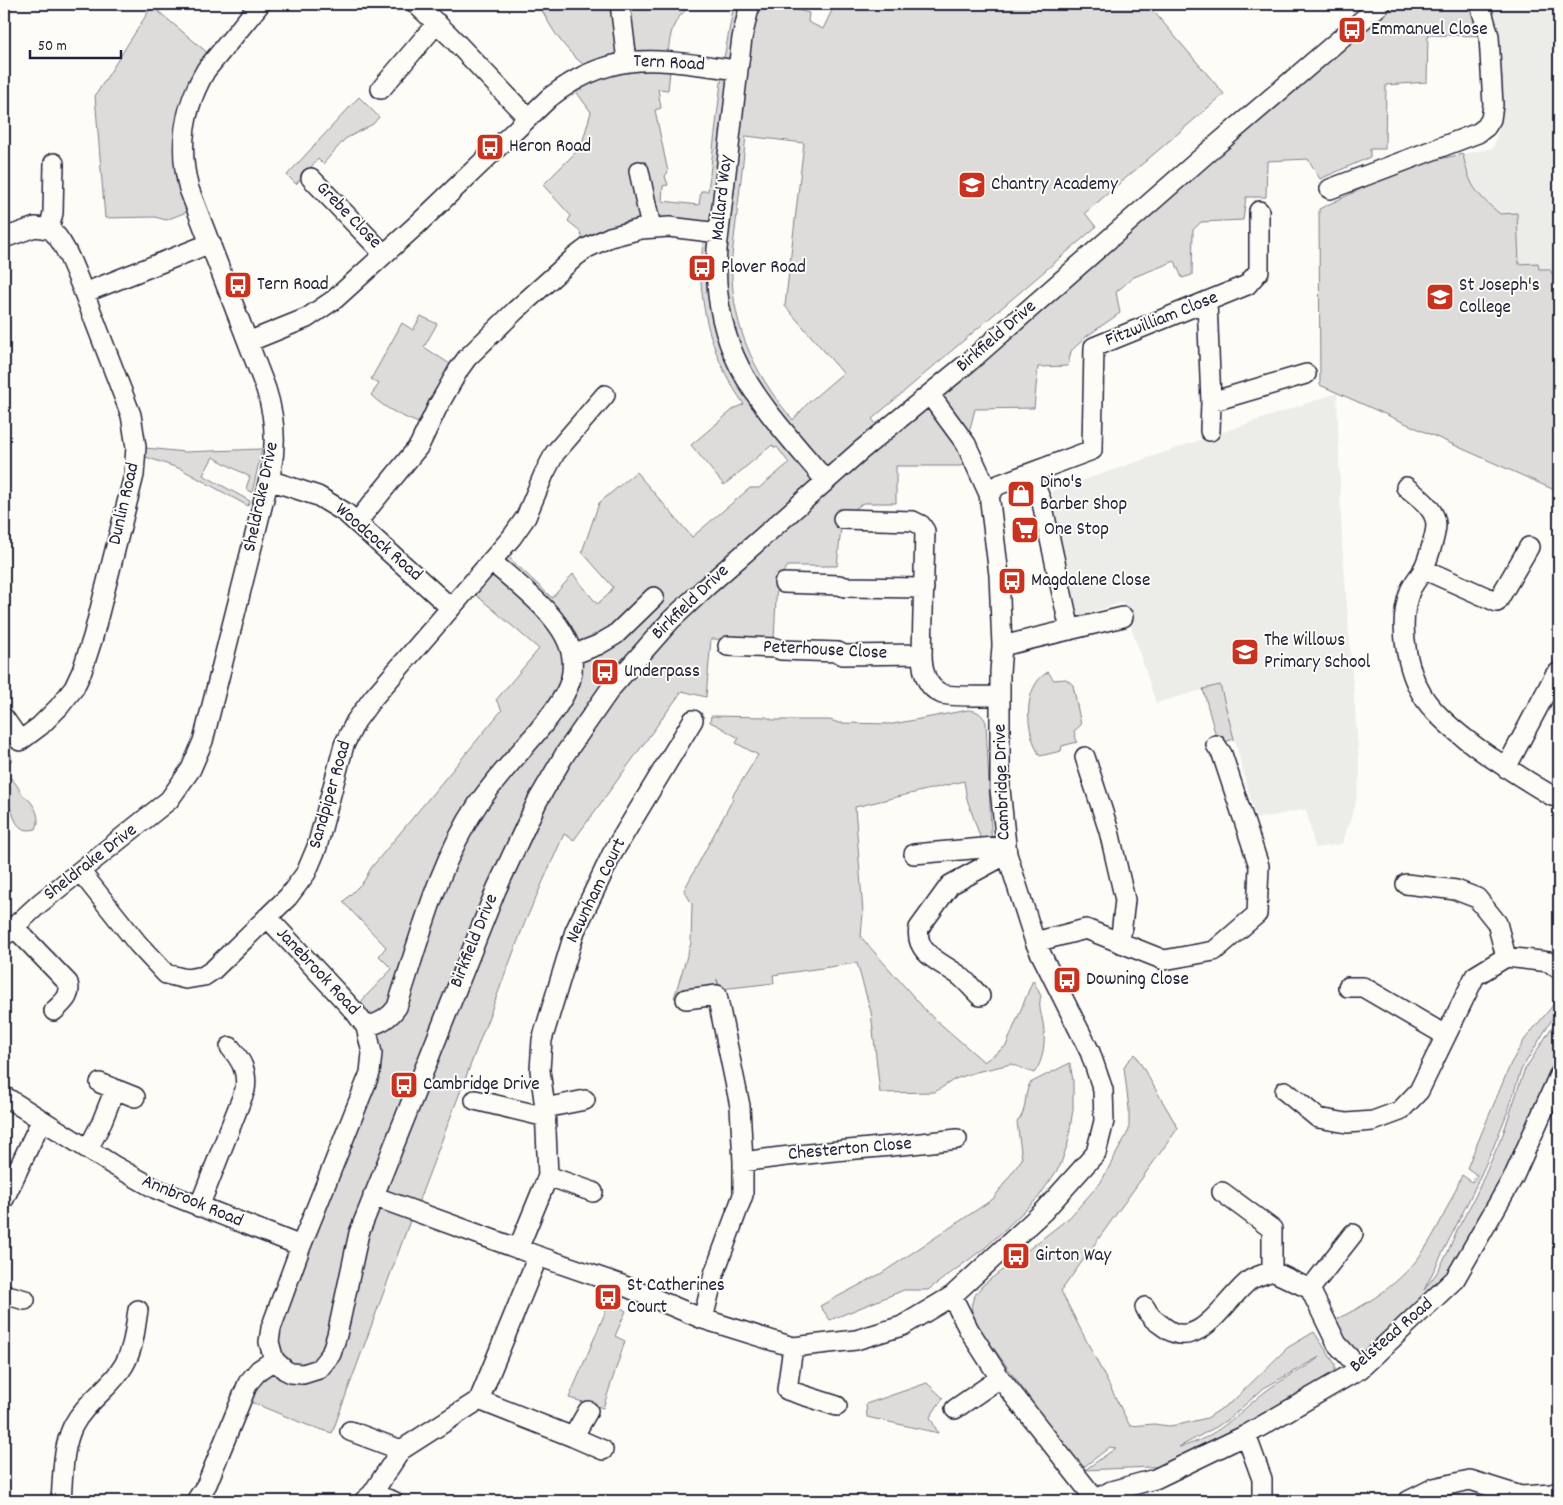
<svg xmlns="http://www.w3.org/2000/svg" width="1563" height="1505" font-family="Dekko,sans-serif">
	<style>
		.built { fill: #ecece9 }
		.green { fill: #dddcdb; stroke: #807f8b; fill-rule: evenodd }
		.lines { fill: none; stroke-linecap: round; stroke-linejoin: round }
		.minor-casing { stroke: #22223b; stroke-width: 22 }
		.minor { stroke: #fdfcf7; stroke-width: 19 }
		.labels { text-anchor: middle; dominant-baseline: central; stroke-width: 4; stroke-linejoin: round; paint-order: stroke }
		.poi-label { font-size: 19px; fill: #22223b; stroke: #fdfcf7; text-anchor: start }
		.street-label { font-size: 19px; fill: #22223b; stroke: #fdfcf7 }
	</style>
	<rect width="100%" height="100%" fill="#fdfcf7"/>
	<filter id="ink" filterUnits="userSpaceOnUse"><feTurbulence type="fractalNoise" baseFrequency=".02" numOctaves="2"/><feDisplacementMap in="SourceGraphic" scale="10" xChannelSelector="R" yChannelSelector="G"/><feConvolveMatrix kernelMatrix="1 2 1 2 8 2 1 2 1" color-interpolation-filters="sRGB"/></filter>
	<g filter="url(#ink)">
		<!-- built -->
		<path class="built" d="M1480 4H1559V492L1337 393 1342 542 1360 774 1355 806 1342 844 1315 848 1306 809 1256 819 1220 685 1156 703 1123 602 1074 618 1052 491 1337 393 1320 385 1319 209 1411 165 1493 148 1501 120 1489 36Z"/>
		<!-- green -->
		<path class="green" d="M539 4H687L686 10C669 24 670 41 667 61L671 62 668 90 658 89 661 108 655 110 668 172 665 176 668 185 663 186 662 201 699 205 701 191H708L724 58 734 4H786L790 8 809 13 808 22 823 29 835 4H1143L1149 6 1224 94 1085 213 1096 227 872 419 883 432 1381 4H1480L1489 36 1428 35 1427 82 1386 85 1385 149H1370V157L1320 179 1308 159 1267 161 1266 197H1246L1243 220 1201 222 1193 230 1192 275 1182 278 1175 261 1134 277 1116 292 1120 313 1087 336 1071 351 1068 366 1038 367 1034 408 975 409 966 444 974 463 960 466H896V503H863L842 519 837 566H788L777 579 774 640 711 639 706 697 682 691 574 840 564 834 525 922 419 1200 411 1218 332 1433 307 1425 241 1398 264 1367 261 1350 370 1073 355 1012 364 998 392 969 379 956 386 947 343 902 364 881 371 868 502 710 496 700 539 649 468 588 501 550 552 598 573 574 597 604 608 595 613 587 582 552 599 503 636 472 692 537 750 488H759L789 463 777 447 775 448 772 445 724 485 691 445 735 408 744 404C718 368 704 326 701 282 701 268 702 253 703 239L669 227 587 248 579 230 568 221 571 216 543 185 581 147 591 112 575 90 592 71C568 55 551 30 539 4ZM746 136 804 143 785 306 843 373 808 403 793 420C752 372 729 320 732 256Z
			M152 6 215 59 188 110 197 208 166 220 155 217 105 218 95 96Z
			M359 97 379 117 373 124 345 139 323 164 318 159 296 184 287 175Z
			M1463 154C1469 185 1475 193 1500 214L1517 213 1519 264 1538 263 1539 269H1549L1559 283V492L1320 385 1319 209 1411 165Z
			M421 316 437 324 424 347 453 366 421 424C403 417 385 409 371 395L379 384 371 379 402 323 413 330Z
			M136 447 185 452 262 449 252 493 246 488 250 477 213 457 203 475 250 501 248 506 181 469 137 454Z
			M1048 672 1054 680 1066 679 1073 685 1081 725 1074 731 1077 742 1062 746 1061 751 1040 756C1026 733 1021 687 1048 672Z
			M1220 685 1234 739 1218 744 1203 689Z
			M968 710C978 711 981 713 986 722L992 851H985L967 799 964 781 855 807 863 913 861 937 928 1013 984 1062 1006 1046 1033 980 1041 996C1038 1006 1041 1012 1043 1023 1046 1038 1044 1061 1034 1073L1011 1064 976 1072 955 1079 935 1092 880 1093 871 1012 857 963 773 975 774 983 721 989V993L717 979 719 993 674 998 691 943 692 904 684 890 732 801 733 795 758 755 736 743 739 738C728 733 721 726 710 722L711 716 766 717 773 720H830L839 723 893 724Z
			M4 747 11 754 12 760 5 766V773C12 778 16 783 20 791 22 795 26 797 29 800 36 807 41 820 36 829 11 835 16 810 4 796Z
			M1559 998V1012L1554 1016 1521 1070 1508 1111 1493 1148 1471 1196 1424 1290 1436 1274 1447 1254 1457 1230 1475 1197 1503 1134 1524 1071 1559 1016V1072L1468 1265 1371 1358 1355 1357 1327 1323C1364 1308 1404 1282 1426 1247 1440 1225 1451 1200 1462 1175L1472 1182 1477 1175 1467 1168 1511 1063 1525 1039Z
			M1135 1054 1178 1128 1061 1291 1130 1426 1154 1424 1169 1426 1182 1424 1207 1418 1233 1401 1287 1348 1314 1332 1335 1364V1372L1330 1386 1194 1465 1085 1470 1116 1448 1110 1447 1081 1469 981 1331C970 1311 966 1304 983 1285L1070 1217 1101 1182 1129 1130V1109L1124 1067 1127 1062ZM1321 1356C1304 1370 1283 1378 1266 1391 1238 1413 1216 1439 1179 1447L1218 1426 1231 1417 1264 1388Z
			M1070 1063 1073 1081V1109L1068 1143 1060 1166 1038 1198 986 1247 928 1290H904L830 1320 820 1306 882 1273 993 1199 1022 1159 1017 1122C1028 1111 1023 1096 1030 1083Z
			M610 1301 626 1311 615 1336 625 1341 603 1408 569 1398Z
			M927 1383 943 1398 930 1417 938 1433 867 1417 866 1404Z"/>
		<g class="lines">
			<defs>
				<path id="minor" d="M416 4 450 36 528 118
					M620 4 627 61
					M750 4 742 38 738 70 717 249C710 357 763 406 826 481
					M381 89 437 23
					M54 163 53 213 49 229C65 239 76 275 84 293
					M639 171 651 227
					M311 178 384 254
					M1330 189 1478 133 1486 127 1491 119 1493 105 1489 36 1480 4
					M4 238 35 227 49 229
					M1207 301 1211 402 1306 374
					M248 342 307 318 335 299 421 221 549 98C614 46 663 61 738 70
					M1210 431 1211 402
					M1030 473 1042 503 1070 630
					M269 480 318 496 346 513 451 608
					M1406 487C1417 496 1435 508 1436 524 1436 536 1427 562 1422 572 1418 578 1413 584 1410 591 1397 626 1407 678 1430 706 1460 741 1513 772 1552 796L1559 797
					M989 494 998 485 1092 450 1094 347 1247 285 1259 271V211
					M843 519 913 521 921 525 925 531 922 654
					M357 522 419 446 438 406 459 369 467 358 515 311 575 257 587 248 610 237 641 229 669 227 719 233
					M1423 569 1497 602 1529 547
					M784 583 839 585 845 587 924 588
					M728 646 776 648 781 650 838 652 843 655 922 654C922 670 926 687 942 694 949 697 990 696 1000 696
					M1002 646 1123 617
					M572 655 598 645 615 635 654 597
					M4 718 20 741 40 726 59 707 74 688 82 671 93 637 134 475 136 447 131 415 84 293 211 243
					M1085 757 1109 831 1125 900 1120 943
					M1506 768 1555 675 1559 672
					M914 854 1006 846
					M80 871 138 944 166 974 186 979 204 976 213 970 288 897 306 873 317 847 344 745 356 721 373 698 512 537 526 517 544 474 555 453 605 395
					M1406 884 1456 890 1477 898 1497 923 1506 957
					M267 917 355 1012 366 1027
					M13 926 68 983C72 996 63 1002 54 1011
					M4 936 40 903 169 800 191 769 203 741 271 471C277 442 275 417 266 389L189 189C178 148 184 107 206 70L260 4
					M1035 942 1086 929 1164 960 1214 951 1257 914 1259 866 1222 754 1216 745
					M1348 987H1363L1445 1035
					M980 996C973 989 967 982 960 976 943 963 914 954 919 928L950 885 1007 854
					M686 999 717 995 740 1106 743 1162V1195L714 1274 703 1319
					M100 1083 135 1097
					M1285 1091 1318 1118 1347 1123 1373 1121 1400 1111 1419 1091 1475 976 1506 957 1549 962 1559 969
					M4 1096 113 1165 156 1189 301 1246
					M475 1100 546 1117
					M545 1108 585 1100
					M88 1149 101 1124 115 1089
					M743 1162C814 1151 886 1148 957 1139
					M548 1176 593 1192
					M1222 1192 1272 1229V1271L1310 1289 1337 1344 1360 1369
					M373 1196 538 1256 622 1285 703 1319 793 1347 856 1340 902 1326 952 1296 1044 1211 1096 1153 1104 1121 1103 1090 1090 1052 1035 942 1007 854 1000 789V672L1002 646 999 575 989 494 966 444 930 395
					M4 1199 41 1121
					M199 1207 245 1090C248 1071 241 1060 230 1047
					M518 1249 548 1176 545 1108 540 1070 542 1040 575 931 612 854 693 720
					M1310 1289 1353 1234
					M4 1294 25 1300
					M952 1296 969 1330 1000 1378 1095 1499
					M1145 1307C1149 1317 1156 1321 1164 1327 1199 1354 1226 1298 1250 1280 1256 1276 1265 1274 1272 1271
					M793 1347 787 1390 837 1406
					M274 1360 285 1370 291 1373 303 1374 319 1369 331 1354 337 1335 359 1233 496 890 537 802 565 754 611 688 671 620 705 588 860 451 970 361 1207 153 1381 4
					M479 1400 573 1437 603 1450
					M955 1409 1000 1378
					M350 1431 401 1450
					M1246 1435 1262 1479V1501
					M573 1437 588 1411
					M372 1494 393 1501
					M61 1501C63 1477 62 1449 73 1426 86 1401 111 1388 124 1365 134 1348 135 1328 138 1310
					M196 1501 207 1484 248 1383 259 1370 274 1360 269 1342 271 1328 301 1246 370 1073 372 1053 366 1027C379 1023 389 1019 397 1007 420 938 437 866 478 804 496 778 518 755 538 731 549 717 561 704 568 687 572 678 573 668 572 658 568 620 518 585 491 561
					M364 1501 372 1494 401 1450 479 1400 538 1256
					M1093 1501 1111 1491 1155 1479 1246 1435 1360 1369 1455 1279 1514 1176 1559 1075
					M1408 1501 1434 1488 1470 1480 1521 1496 1552 1494 1559 1491"/>
			</defs>
			<!-- minor casing -->
			<use href="#minor" class="minor-casing"/>
			<!-- minor -->
			<use href="#minor" class="minor"/>
		</g>
	</g>
	<!-- icons -->
	<defs>
		<symbol id="bus-square" viewBox="-11 -11 22 22"><rect x="-9" y="-9" width="18" height="18" rx="4" fill="#c8321e" stroke="#fdfcf7"/><path d="M-5-6H5V4H4V6H2V4H-2V6H-4V4H-5ZM-3.5-4V0h7V-4ZM-3.5 1.2v1.5H-2V1.2ZM2 1.2v1.5H3.5V1.2Z" fill="#fff"/></symbol>
		<symbol id="school-square" viewBox="-11 -11 22 22"><rect x="-9" y="-9" width="18" height="18" rx="4" fill="#c8321e" stroke="#fdfcf7"/><path d="M0-5L7-2L0 1L-7-2ZM-4 1L0 2.5L4 1V4Q0 6-4 4Z" fill="#fff"/></symbol>
		<symbol id="shop-square" viewBox="-11 -11 22 22"><rect x="-9" y="-9" width="18" height="18" rx="4" fill="#c8321e" stroke="#fdfcf7"/><path d="M-5-2.5h2.3a2.7 3.5 0 0 1 5.4 0H5L5.5 6h-11ZM-1.5-2.5h3a1.5 2.3 0 0 0-3 0Z" fill="#fff"/></symbol>
		<symbol id="supermarket-square" viewBox="-11 -11 22 22"><rect x="-9" y="-9" width="18" height="18" rx="4" fill="#c8321e" stroke="#fdfcf7"/><path d="M-6-5.5h2.5l.6 2H6L4.5 2H-2.5L-4.4-4H-6ZM-1.5 3.2a1.3 1.3 0 1 0 .1 0ZM3 3.2a1.3 1.3 0 1 0 .1 0Z" fill="#fff"/></symbol>
	</defs>
	<g fill-rule="evenodd">
		<use href="#bus-square" x="1336" y="14" width="32" height="32"/>
		<use href="#bus-square" x="474" y="131" width="32" height="32"/>
		<use href="#school-square" x="956" y="169" width="32" height="32"/>
		<use href="#bus-square" x="686" y="252" width="32" height="32"/>
		<use href="#bus-square" x="222" y="269" width="32" height="32"/>
		<use href="#school-square" x="1424" y="281" width="32" height="32"/>
		<use href="#shop-square" x="1005" y="478" width="32" height="32"/>
		<use href="#supermarket-square" x="1009" y="514" width="32" height="32"/>
		<use href="#bus-square" x="996" y="565" width="32" height="32"/>
		<use href="#school-square" x="1229" y="636" width="32" height="32"/>
		<use href="#bus-square" x="589" y="656" width="32" height="32"/>
		<use href="#bus-square" x="1051" y="964" width="32" height="32"/>
		<use href="#bus-square" x="388" y="1069" width="32" height="32"/>
		<use href="#bus-square" x="1000" y="1240" width="32" height="32"/>
		<use href="#bus-square" x="592" y="1281" width="32" height="32"/>
	</g>
	<g class="labels">
		<!-- poi labels -->
		<g class="poi-label">
			<text x="1371" y="30">Emmanuel Close</text>
			<text x="509" y="147">Heron Road</text>
			<text x="991" y="185">Chantry Academy</text>
			<text x="721" y="268">Plover Road</text>
			<text x="257" y="285">Tern Road</text>
			<text x="1459" y="286">St Joseph's<tspan x="1459" dy="22">College</tspan></text>
			<text x="1040" y="483">Dino's<tspan x="1040" dy="22">Barber Shop</tspan></text>
			<text x="1044" y="530">One Stop</text>
			<text x="1031" y="581">Magdalene Close</text>
			<text x="1264" y="641">The Willows<tspan x="1264" dy="22">Primary School</tspan></text>
			<text x="624" y="672">Underpass</text>
			<text x="1086" y="980">Downing Close</text>
			<text x="423" y="1085">Cambridge Drive</text>
			<text x="1035" y="1256">Girton Way</text>
			<text x="627" y="1286">St Catherines<tspan x="627" dy="22">Court</tspan></text>
		</g>
		<!-- street labels -->
		<g class="street-label">
			<text transform="translate(669 64) rotate(3)">Tern Road</text>
			<text transform="translate(723 198) rotate(-84)">Mallard Way</text>
			<text transform="translate(348 216) rotate(46)">Grebe Close</text>
			<text transform="translate(1162 320) rotate(-22)">Fitzwilliam Close</text>
			<text transform="translate(997 337) rotate(-41)">Birkfield Drive</text>
			<text transform="translate(262 497) rotate(-78)">Sheldrake Drive</text>
			<text transform="translate(125 504) rotate(-77)">Dunlin Road</text>
			<text transform="translate(378 543) rotate(41)">Woodcock Road</text>
			<text transform="translate(691 603) rotate(-44)">Birkfield Drive</text>
			<text transform="translate(825 651) rotate(3)">Peterhouse Close</text>
			<text transform="translate(1003 782) rotate(-92)">Cambridge Drive</text>
			<text transform="translate(331 795) rotate(-74)">Sandpiper Road</text>
			<text transform="translate(91 863) rotate(-38)">Sheldrake Drive</text>
			<text transform="translate(597 891) rotate(-64)">Newnham Court</text>
			<text transform="translate(475 941) rotate(-68)">Birkfield Drive</text>
			<text transform="translate(317 972) rotate(47)">Janebrook Road</text>
			<text transform="translate(850 1150) rotate(-5)">Chesterton Close</text>
			<text transform="translate(192 1202) rotate(23)">Annbrook Road</text>
			<text transform="translate(1392 1336) rotate(-41)">Belstead Road</text>
		</g>
	</g>
	<!-- margin -->
	<rect width="1563" height="1505" fill="none" stroke="#fdfcf7" stroke-width="20"/>
	<rect x="10" y="10" width="1543" height="1485" fill="none" stroke="#22223b" stroke-width="2" filter="url(#ink)"/>
	<!-- scale -->
	<path d="M30 50v8h91v-8" fill="none" stroke="#22223b" stroke-width="2.5"/>
	<text x="38" y="50" font-size="15" fill="#22223b" stroke="#fdfcf7" stroke-width="4" paint-order="stroke">50 m</text>
</svg>
